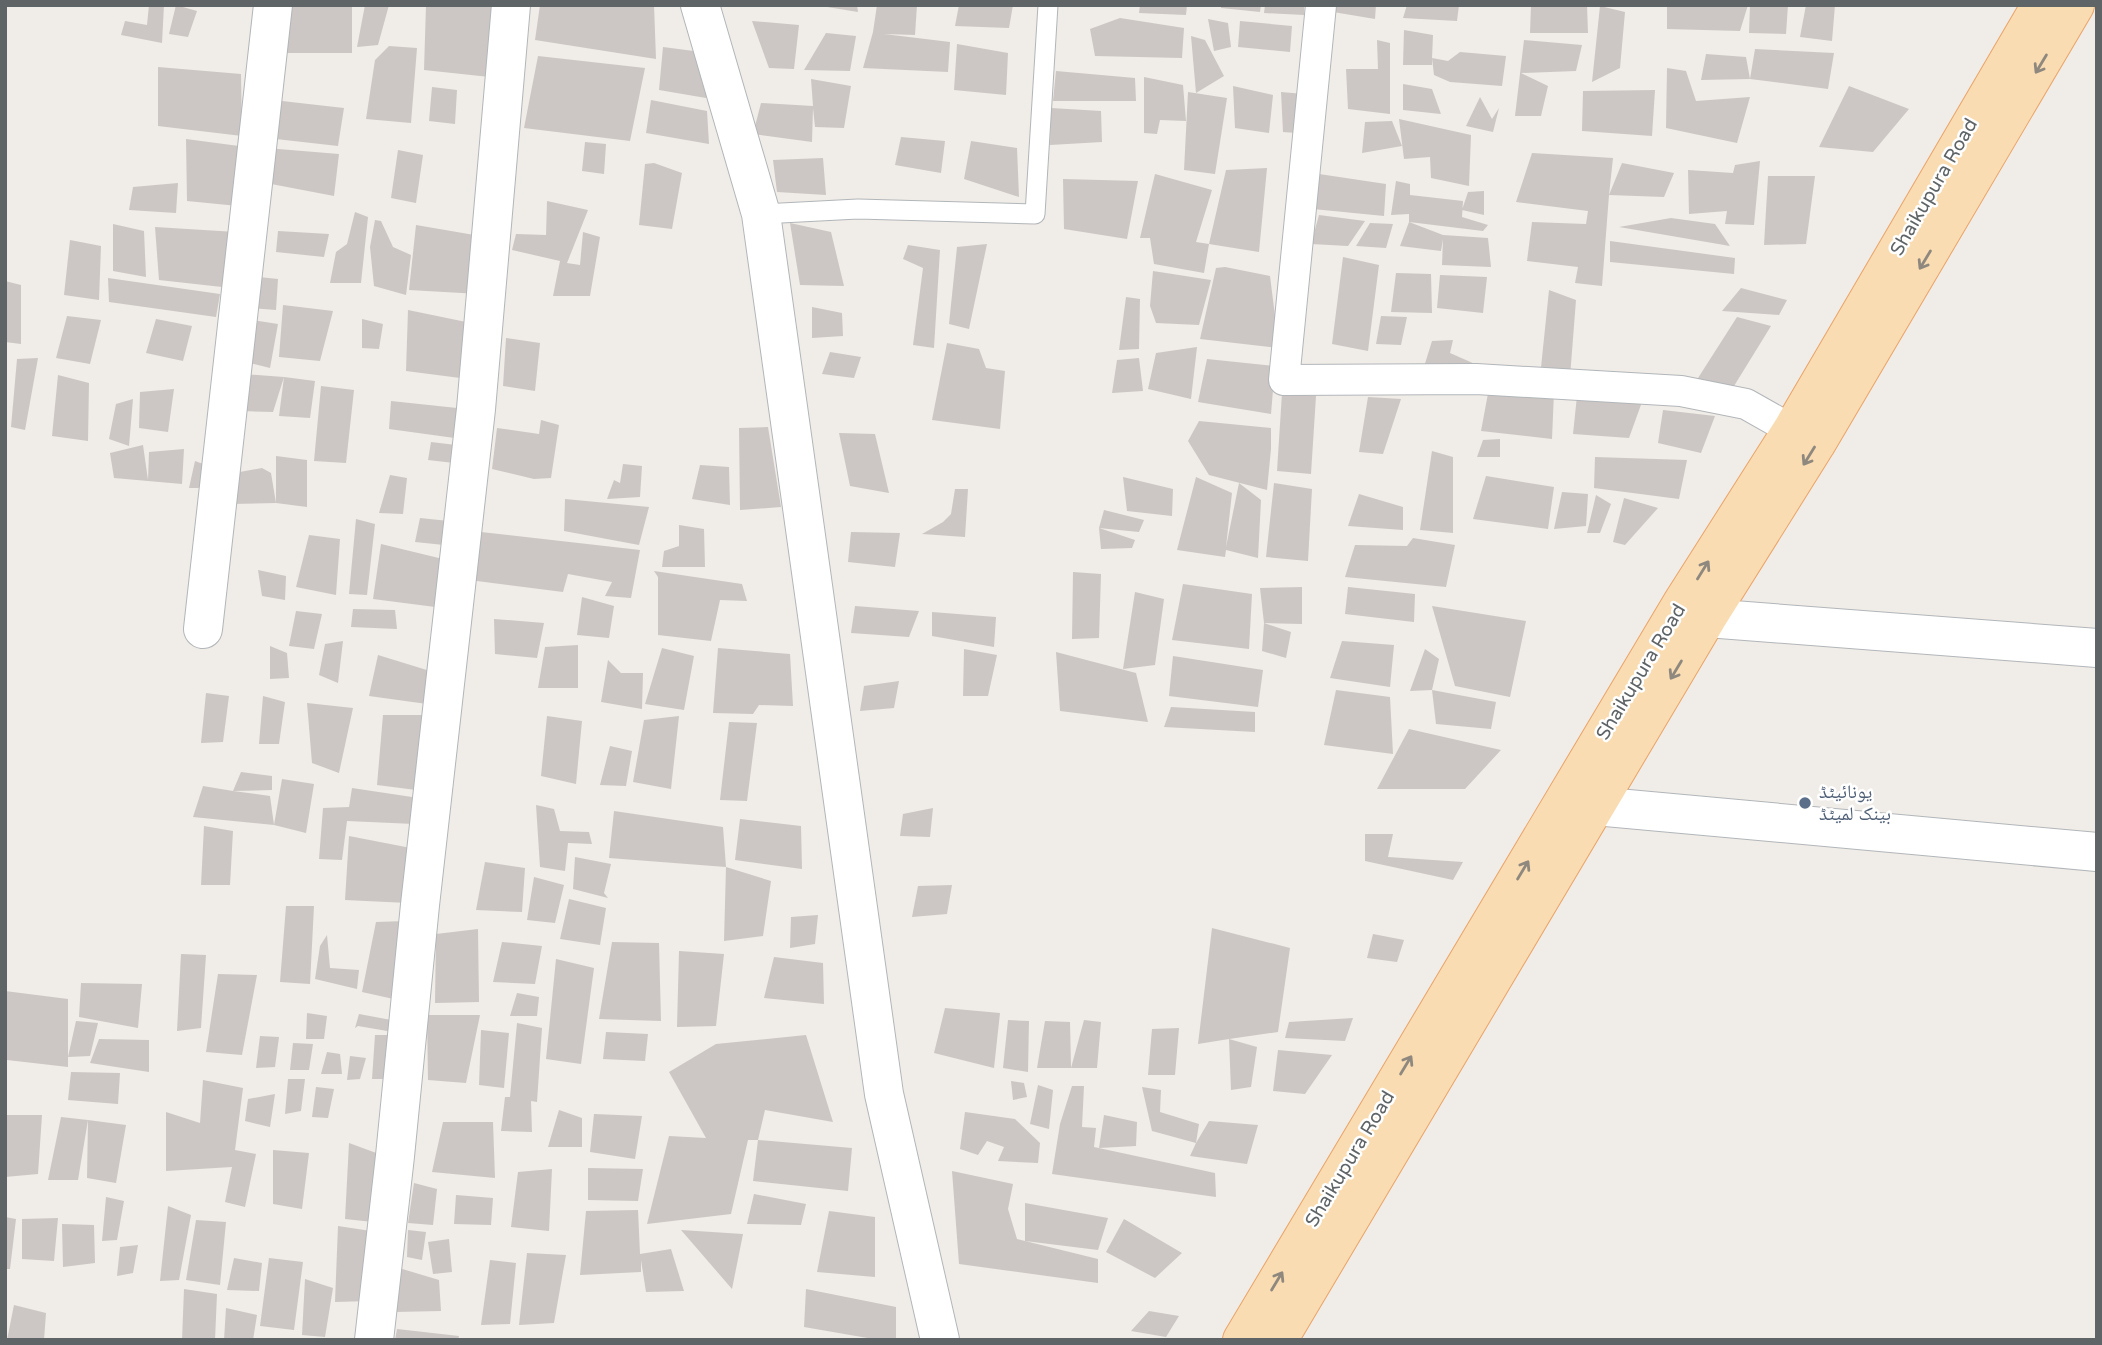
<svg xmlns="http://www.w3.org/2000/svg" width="2102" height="1345" font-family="'Varela Round','Noto Naskh Arabic',sans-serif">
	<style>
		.building { fill: #ccc7c4 }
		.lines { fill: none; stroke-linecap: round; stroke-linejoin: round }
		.service-casing { stroke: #b2b6b9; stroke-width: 21 }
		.pedestrian-casing { stroke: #b2b6b9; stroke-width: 32 }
		.minor-casing { stroke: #b2b6b9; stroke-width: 40 }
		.tertiary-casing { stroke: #b2b6b9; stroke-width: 40 }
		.primary-casing { stroke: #eaa367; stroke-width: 40 }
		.service { stroke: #fff; stroke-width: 19 }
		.pedestrian { stroke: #fff; stroke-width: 30 }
		.minor { stroke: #fff; stroke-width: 38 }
		.tertiary { stroke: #fff; stroke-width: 38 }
		.primary { stroke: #fadcb2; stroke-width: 38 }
		.oneway { stroke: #8e887e }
		.service-dot { fill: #5c6f8a; stroke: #fff; stroke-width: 2.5 }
		.labels { text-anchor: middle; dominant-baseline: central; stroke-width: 5; stroke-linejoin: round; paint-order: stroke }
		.street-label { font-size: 19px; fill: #5f6467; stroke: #fff }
		.service-label { font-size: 19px; fill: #4e5e75; stroke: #fff; text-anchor: start }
	</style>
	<rect width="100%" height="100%" fill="#f0ece7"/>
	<!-- building -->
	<path class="building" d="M149 5H164L162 43 121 35 125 21 147 25Z
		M176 5 197 11 188 37 169 34Z
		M284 5H352V53H277Z
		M365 5H389L378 45 357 47Z
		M426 5H506L499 78 424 70Z
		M540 5H654L656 59 535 40Z
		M827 5H857L858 12 827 7Z
		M877 5H917L915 35 884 34 950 42 948 72 863 68 873 32Z
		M959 5H1013L1009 28 955 26Z
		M1140 5H1187L1186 15 1139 13Z
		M1221 5H1261L1260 12 1221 8Z
		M1265 5H1304V15L1264 13Z
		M1333 5H1376L1375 19 1333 12Z
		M1407 5H1459L1457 21 1403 18Z
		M1531 5H1587L1588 33H1530Z
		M1667 5H1748L1740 31 1667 29Z
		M1750 5H1788L1786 34 1749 33Z
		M1806 5H1835L1832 41 1800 37Z
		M1600 6 1625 12 1620 68 1592 82Z
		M1120 18 1184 28 1182 58 1095 56 1090 29Z
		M1208 19 1228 23 1231 47 1214 51Z
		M752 21 799 25 794 69 769 68Z
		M1240 21 1292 26 1290 52 1238 47Z
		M1404 30 1433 35 1432 58 1448 61 1460 52 1506 56 1502 86 1450 82 1434 75 1432 58V65H1403Z
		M826 33 856 36 850 71 804 70Z
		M1191 36 1205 40 1224 76 1196 93Z
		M1377 40 1390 43V114L1348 109 1346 69H1378Z
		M1524 40 1582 45 1576 71 1521 73 1548 86 1541 116H1515Z
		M957 44 1008 53 1006 95 954 90Z
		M389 46 417 48 411 123 366 119 375 60Z
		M663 47 709 53 706 98 659 90Z
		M1755 49 1834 53 1828 89 1750 79Z
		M1706 54 1746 57 1750 79 1701 80Z
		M538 56 645 68 630 141 524 128Z
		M158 67 241 74 242 136 158 126Z
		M1667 68 1686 71 1696 101 1750 97 1737 143 1666 128Z
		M1056 71 1135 78 1136 101H1053Z
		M1144 77 1183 85 1186 121 1160 120 1157 134 1144 133Z
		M811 79 851 86 844 128 815 127 813 108 812 142 753 134 761 103 813 106Z
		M1403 84 1432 89 1441 114 1403 110Z
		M1233 86 1273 95 1269 133 1235 128Z
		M1849 86 1909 109 1873 152 1819 147Z
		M432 87 457 90 455 124 429 121Z
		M1655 90 1652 136 1582 131 1583 91Z
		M1188 92 1227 98 1215 174 1184 170Z
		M1281 92 1304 94 1296 133 1283 132Z
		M1480 97 1492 119 1499 108 1493 132 1466 126Z
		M273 100 344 108 338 146 267 138Z
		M651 100 707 111 709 144 646 133Z
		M1051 108 1101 111 1102 142 1050 145Z
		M1399 119 1471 135 1469 186 1431 178 1430 157 1404 159Z
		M1392 121 1402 146 1362 153 1365 122Z
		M901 137 945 141 941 173 895 165Z
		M186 139 239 146 238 206 187 201Z
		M971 141 1017 148 1019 197 964 179Z
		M585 142 606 144 604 174 582 171Z
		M266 148 339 154 334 196 266 183Z
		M398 150 423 155 416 203 391 198Z
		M1532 153 1613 158 1609 195 1622 163 1674 173 1664 197 1609 195 1602 286 1575 283 1578 267 1527 261 1532 222 1586 224 1588 211 1516 202Z
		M823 158 826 195 777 192 773 160Z
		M1760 161 1754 225 1725 224 1727 211 1689 214 1688 170 1733 173 1735 165Z
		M654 163 682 173 672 229 639 225 645 164Z
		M1267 168 1259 252 1209 244 1226 170Z
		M1155 174 1212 190 1196 242 1209 244 1204 273 1154 264 1150 238H1140Z
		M1319 174 1386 184 1384 216 1313 209Z
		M1768 176H1815L1806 244 1764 245Z
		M1063 179 1138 181 1127 239 1064 229Z
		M1396 181 1410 184V195L1463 201 1462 217 1488 225 1483 231 1409 222V214L1391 215Z
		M178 183 176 213 129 210 133 187Z
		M1484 191V215L1462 210 1468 192Z
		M547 201 588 210 567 263 580 265 583 232 600 237 590 296H553L560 261 512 250 516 234 546 235Z
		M355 212 368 217 361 283H330L336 252 347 244Z
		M1319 215 1365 221 1348 246 1311 244Z
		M1671 218 1715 224 1730 246 1619 227Z
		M375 220 381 221 393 247 411 255 406 295 374 286 370 247Z
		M1409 222 1443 235 1488 238 1491 267 1442 265 1443 239 1441 251 1400 246Z
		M790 223 831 232 844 286 800 285Z
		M1370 223 1393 224 1386 248 1356 246Z
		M113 224 144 231 146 277 113 271Z
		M416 225 486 237 479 294 409 290Z
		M155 227 236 232 231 288 159 280Z
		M278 231 329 234 324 257 276 252Z
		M70 240 101 246 99 300 64 295Z
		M1610 241 1735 258 1734 274 1610 262Z
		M987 244 969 329 949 324 957 247Z
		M908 245 940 250 934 348 913 345 923 268 903 259Z
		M1343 257 1379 265 1368 351 1332 344Z
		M1225 267 1270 276 1279 348 1200 339 1216 268Z
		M1153 271 1211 280 1199 325 1156 323 1150 306Z
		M1396 273 1431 274 1432 313 1391 312Z
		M1440 275 1487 277 1483 313 1437 308Z
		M250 276 278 279 276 310 250 308Z
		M108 278 220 294 216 317 109 302Z
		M5 281 21 285V344L5 342Z
		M1741 288 1787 300 1779 315 1722 311Z
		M1549 290 1576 300 1570 377H1540Z
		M1126 297 1140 299 1139 349 1119 350Z
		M283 305 333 311 320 361 279 357Z
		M812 307 842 313 843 336 812 338Z
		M408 310 471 323 468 379 406 371Z
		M67 316 101 320 90 364 56 358Z
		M1381 316 1407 317 1401 345 1376 344Z
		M1737 317 1771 326 1726 399 1691 389Z
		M156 319 192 326 183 361 146 353Z
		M247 319 278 324 270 368 237 360Z
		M362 319 383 324 379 349 362 348Z
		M506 338 540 343 535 391 503 386Z
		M1453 340 1450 353 1475 364 1470 378 1423 370 1432 341Z
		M947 343 979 349 986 368 1005 371 1000 429 932 420Z
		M1197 347 1191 399 1148 389 1156 353Z
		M830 352 861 357 854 378 822 374Z
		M38 358 25 430 11 427 17 359Z
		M1139 358 1143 391 1112 393 1117 360Z
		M1207 359 1275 366 1271 414 1198 402Z
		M243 374 284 377 273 412 242 411Z
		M58 375 89 383 88 441 52 436Z
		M284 377 315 381 310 418 279 416Z
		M321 386 354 390 346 463 314 461Z
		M1489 388 1554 392 1552 439 1481 431Z
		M174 389 168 432 139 428 140 392Z
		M1282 393 1316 396 1311 474 1277 471Z
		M1577 396 1642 402 1629 438 1573 434Z
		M1368 397 1401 399 1383 454 1359 452Z
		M133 399 129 446 109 439 116 404Z
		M391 401 457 408 462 439 389 429Z
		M1663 410 1715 416 1701 453 1658 443Z
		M541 420 559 425 551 478 534 479 492 469 497 428 539 434Z
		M1199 421 1271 428V449L1267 490 1209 475 1188 441Z
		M768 427 781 507 740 510 739 428Z
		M839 433 875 434 889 493 850 486Z
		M1500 439V457H1477L1483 440Z
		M431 442 456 445 454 463 428 460Z
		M143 445 148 480 149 452 184 449 182 484 114 478 110 453Z
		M1432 451 1453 457V533L1420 530Z
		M276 456 307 460V507L276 503Z
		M1595 457 1687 460 1679 499 1594 488Z
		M195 461 214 468 207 488H189Z
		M623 464 642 466 640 497 607 499 614 480 620 483Z
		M700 465 729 467 730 505 692 499Z
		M262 468 271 473 276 503 231 504 229 474Z
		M390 475 407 478 403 514 379 513Z
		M1486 476 1554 487 1548 529 1473 519Z
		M1123 477 1173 489 1172 516 1127 511Z
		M1196 477 1232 493 1226 547 1239 483 1261 500 1258 558 1226 550 1225 557 1177 550Z
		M1274 483 1312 489 1308 561 1266 557Z
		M955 489H968L965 537 922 534 943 522 951 514Z
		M1562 492 1588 494 1586 526 1554 529Z
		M1359 494 1403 507V530L1348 526Z
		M1596 495 1611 504 1600 533H1587Z
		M1624 498 1658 508 1625 545 1613 542Z
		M565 499 649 507 639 545 564 531Z
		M1104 510 1144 520 1139 532 1099 528Z
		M420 518 449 521 444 545 415 542Z
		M356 519 375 524 367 595 349 594Z
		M679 525 704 529 705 567H662L664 551 679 546Z
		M1099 528 1135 540 1132 548 1101 549Z
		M481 532 640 550 631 598 605 596 612 582 568 574 563 592 469 580Z
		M851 532 900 533 895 567 848 562Z
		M309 535 340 539 336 595 296 587Z
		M1413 538 1455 545 1446 587 1345 577 1355 545 1407 546Z
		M381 544 447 560 443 608 373 599Z
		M258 570 286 576 285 600 262 596Z
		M654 571 742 584 747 601 720 600 711 641 658 635V577Z
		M1073 572 1101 574 1099 638 1072 639Z
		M1183 584 1252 594 1249 649 1172 640Z
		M1302 587V624L1264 623 1260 588Z
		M1348 587 1415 594 1414 622 1345 614Z
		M1135 592 1164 599 1155 665 1123 669Z
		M582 597 614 606 609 638 577 635Z
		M855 606 919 611 909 637 851 633Z
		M1432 606 1526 621 1510 697 1455 686Z
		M353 609 395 610 397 629 351 627Z
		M296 611 322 614 314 649 289 646Z
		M932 612 996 617 994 647 932 636Z
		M494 619 544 623 537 658 495 654Z
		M1264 623 1291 632 1286 658 1262 651Z
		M343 641 338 683 319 675 325 644Z
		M1342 641 1394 645 1390 687 1330 678Z
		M578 645V688H538L545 647Z
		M270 646 287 653 289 678 270 679Z
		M662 648 694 656 684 710 645 704Z
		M718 648 790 654 793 706 759 705 753 714 713 713Z
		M964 649 997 655 988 696H963Z
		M1425 649 1439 659 1432 690 1496 702 1491 729 1436 724 1432 690 1410 691Z
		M1056 652 1136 673 1148 722 1060 711Z
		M378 655 430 671 427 704 369 696Z
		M1173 656 1263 670 1258 707 1169 696Z
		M608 660 621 673H643L642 709 601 702Z
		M899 681 894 708 860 711 864 686Z
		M1336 690 1390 697 1393 754 1324 745Z
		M206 693 229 696 223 742 201 743Z
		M263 696 285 702 279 744H259Z
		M307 703 353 708 339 773 312 763Z
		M1171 707 1255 712V732L1164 727Z
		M383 715H426L416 790 377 785Z
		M547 716 582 721 576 784 541 776Z
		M679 716 671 789 633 782 644 720Z
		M729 722 757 723 747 801 720 800Z
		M1409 729 1501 750 1465 789H1377Z
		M610 746 632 751 626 786 600 785Z
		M241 772 272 776V790L233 791 270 796 274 825 282 779 314 784 306 833 274 825 193 817 203 786 233 791Z
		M352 788 412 797 414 824 347 821 342 860 319 859 323 808 349 807Z
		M536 805 554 809 560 831 589 832 592 844 568 843 565 871 540 867Z
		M933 808 930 837 900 836 903 814Z
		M614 811 723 827 726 867 609 858Z
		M740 819 801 826 802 869 735 860Z
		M204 826 233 831 230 885H201Z
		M1365 834H1393L1388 857 1463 862 1453 880 1365 861Z
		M349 836 416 849 408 903 345 900Z
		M575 857 611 864 604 893 608 898 573 889Z
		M485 862 525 868 522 912 476 910Z
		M726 867 771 881 763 936 724 941Z
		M534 877 564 885 555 923 527 920Z
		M952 885 947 914 912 917 918 886Z
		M569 899 606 908 600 945 560 939Z
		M286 906H314L310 984 280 982Z
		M818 915 815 944 790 948 791 917Z
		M406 921 398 1000 362 992 376 922Z
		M1212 928 1290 948 1278 1032 1229 1039 1257 1047 1251 1087 1231 1090 1229 1039 1198 1044Z
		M478 929 479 1002 435 1003 436 934Z
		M1373 934 1404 940 1397 962 1367 958Z
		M327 935 330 968 359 970 357 989 315 979 320 946Z
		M502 942 542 946 535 984 493 982Z
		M612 942 659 943 661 1021 599 1019Z
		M679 951 724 954 716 1026 677 1027Z
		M181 954 206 955 201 1028 177 1031Z
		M774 957 823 963 824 1004 764 998Z
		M556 959 594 968 581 1064 546 1059Z
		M218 974 257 975 242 1055 206 1052Z
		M81 983 142 984 138 1028 79 1017Z
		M5 991 68 999V1067L7 1060Z
		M517 993 539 997 537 1016H510Z
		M945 1008 1000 1013 994 1068 934 1053Z
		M307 1013 327 1016 324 1039H306Z
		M359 1014 402 1022 399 1033 358 1026 355 1028Z
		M427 1015H480L466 1083 428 1080Z
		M1353 1018 1345 1041 1285 1038 1289 1022Z
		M1008 1020 1029 1021 1028 1072 1003 1068Z
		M1084 1020 1101 1022 1097 1068H1071Z
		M76 1021 98 1023 90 1056 68 1057Z
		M1045 1021 1070 1022 1071 1068H1037Z
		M517 1023 542 1028 537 1102 531 1101 532 1132 501 1131 505 1097H510Z
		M1179 1028 1175 1075H1148L1152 1029Z
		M481 1030 509 1033 504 1088 479 1085Z
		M606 1032 648 1034 645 1061 603 1059Z
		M375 1035H400L394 1079H372Z
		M806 1035 833 1122 765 1110 758 1140H748L731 1214 647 1224 669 1136 706 1138 669 1072 716 1044Z
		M260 1036 279 1037 275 1067 256 1068Z
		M99 1039 149 1040V1072L90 1063Z
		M293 1043 313 1044 309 1070H290Z
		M1278 1050 1332 1055 1305 1094 1273 1091Z
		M327 1052 340 1054 342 1074H321Z
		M350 1056 366 1058 360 1079 347 1080Z
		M71 1072 120 1073 118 1104 68 1100Z
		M288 1079H305L301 1111 285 1114Z
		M203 1080 243 1088 235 1150 256 1154 245 1207 225 1202 232 1167 166 1171V1112L200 1123Z
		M1011 1081 1024 1083 1027 1097 1013 1100Z
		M1038 1085 1053 1090 1049 1129 1030 1124Z
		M1072 1086H1084L1082 1127 1096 1128 1094 1147 1215 1173 1216 1197 1052 1174 1060 1124Z
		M316 1087 334 1089 328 1118 312 1117Z
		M1142 1087 1161 1090 1160 1112 1199 1124 1196 1143 1209 1121 1258 1125 1247 1164 1190 1156 1196 1143 1152 1131Z
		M275 1094 270 1127 245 1121 248 1099Z
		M559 1110 582 1118V1147H548Z
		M965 1112 1015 1119 1040 1143 1038 1163 998 1161 1004 1147 987 1141 978 1155 960 1149Z
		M594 1114 642 1116 635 1159 590 1152Z
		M7 1115H42L38 1174 5 1177Z
		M1104 1115 1137 1122 1136 1146 1099 1148Z
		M61 1117 88 1120 126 1125 116 1183 87 1178 88 1120 78 1180H48Z
		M443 1122H493L495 1178 432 1172Z
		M758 1140 852 1148 848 1191 753 1181Z
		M349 1143 379 1154 373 1222 345 1219Z
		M273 1150 309 1153 302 1209 273 1204Z
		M588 1168 643 1169 638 1201 588 1200Z
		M552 1169 549 1231 511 1227 518 1172Z
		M952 1171 1013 1184 1008 1209 1017 1239 1025 1241V1203L1108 1218 1098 1250 1025 1241 1098 1259V1283L959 1264Z
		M414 1183 437 1189 433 1225 408 1223Z
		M754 1194 806 1204 801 1225 747 1224Z
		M456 1195 493 1198 491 1225 454 1224Z
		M106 1197 124 1201 117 1240 102 1241Z
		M168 1206 191 1215 179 1280 160 1281Z
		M638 1210 640 1254 671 1249 684 1291 646 1292 641 1260V1272L580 1275 586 1211Z
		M829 1211 875 1217V1277L817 1272Z
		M5 1217 16 1219 10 1269H5Z
		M58 1218 54 1261 22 1259V1219Z
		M1124 1219 1182 1253 1155 1278 1106 1252Z
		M196 1220 226 1222 220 1285 186 1280Z
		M62 1224 94 1225 95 1263 63 1267Z
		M338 1226 371 1231 369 1301 335 1302Z
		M408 1230 426 1232 422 1260 407 1257Z
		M681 1230 743 1234 732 1289Z
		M449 1239 452 1272 433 1274 428 1242Z
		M138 1245 133 1273 117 1276 120 1247Z
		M527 1253 566 1255 554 1323 519 1325Z
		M234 1258 262 1263 259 1291 227 1290Z
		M269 1258 303 1262 294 1330 260 1326Z
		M490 1260 516 1263 510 1324 481 1325Z
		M399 1268 439 1280 441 1311 395 1312Z
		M305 1279 333 1288 325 1337 302 1335Z
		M184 1289 217 1294 215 1340H182Z
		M806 1289 896 1307V1340H879L804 1327Z
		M14 1305 46 1313 44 1340H7Z
		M226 1308 257 1315 253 1340H224Z
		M1149 1311 1179 1316 1166 1337 1131 1331Z
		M397 1329 459 1336 458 1340H395Z"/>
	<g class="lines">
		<defs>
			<path id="service" d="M761 214 858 209 1035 214 1048 5"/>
			<path id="pedestrian" d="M1321 5 1284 380 1476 379 1681 391 1746 404 1792 430"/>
			<path id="minor" d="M1707 618 2097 648
				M203 629 273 5
				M1595 806 2097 852
				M374 1340 395 1156 420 905 476 409 511 5"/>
			<path id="tertiary" d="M700 5 761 214 884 1094 940 1340"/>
			<path id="primary" d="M1242 1340 1682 603 1792 430 2041 5
				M1278 1340 1707 618 1816 444 2075 5"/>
		</defs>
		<!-- service casing -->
		<use href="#service" class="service-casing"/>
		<!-- pedestrian casing -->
		<use href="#pedestrian" class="pedestrian-casing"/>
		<!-- minor casing -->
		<use href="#minor" class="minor-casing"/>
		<!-- tertiary casing -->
		<use href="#tertiary" class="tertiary-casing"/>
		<!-- primary casing -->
		<use href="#primary" class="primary-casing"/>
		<!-- service -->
		<use href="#service" class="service"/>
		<!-- pedestrian -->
		<use href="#pedestrian" class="pedestrian"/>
		<!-- minor -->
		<use href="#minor" class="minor"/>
		<!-- tertiary -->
		<use href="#tertiary" class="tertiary"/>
		<!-- primary -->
		<use href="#primary" class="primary"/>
	</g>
	<!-- one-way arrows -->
	<defs><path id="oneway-shaft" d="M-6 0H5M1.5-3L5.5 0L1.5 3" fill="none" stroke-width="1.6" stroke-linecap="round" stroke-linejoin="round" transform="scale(1.75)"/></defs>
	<g class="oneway">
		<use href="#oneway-shaft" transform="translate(2041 64) rotate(121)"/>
		<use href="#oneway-shaft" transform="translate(1925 260) rotate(121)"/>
		<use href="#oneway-shaft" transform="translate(1809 456) rotate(122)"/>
		<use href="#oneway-shaft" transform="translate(1703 570) rotate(-58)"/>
		<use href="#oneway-shaft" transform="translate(1676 670) rotate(121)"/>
		<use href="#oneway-shaft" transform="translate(1523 870) rotate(-59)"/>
		<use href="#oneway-shaft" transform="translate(1406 1065) rotate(-59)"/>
		<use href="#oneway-shaft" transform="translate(1277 1281) rotate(-59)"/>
	</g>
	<!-- markers -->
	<circle class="service-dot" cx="1805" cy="803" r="7"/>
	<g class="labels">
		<!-- street labels -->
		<g class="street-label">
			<text transform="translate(1934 187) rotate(-60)">Shaikupura Road</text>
			<text transform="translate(1641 672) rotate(-59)">Shaikupura Road</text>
			<text transform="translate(1350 1159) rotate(-59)">Shaikupura Road</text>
		</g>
		<!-- service labels -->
		<g class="service-label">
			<text x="1819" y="792">یونائیٹڈ<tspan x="1819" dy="22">بینک لمیٹڈ</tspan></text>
		</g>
	</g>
	<!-- border -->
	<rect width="2102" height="1345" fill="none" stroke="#5f6467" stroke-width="14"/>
</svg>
